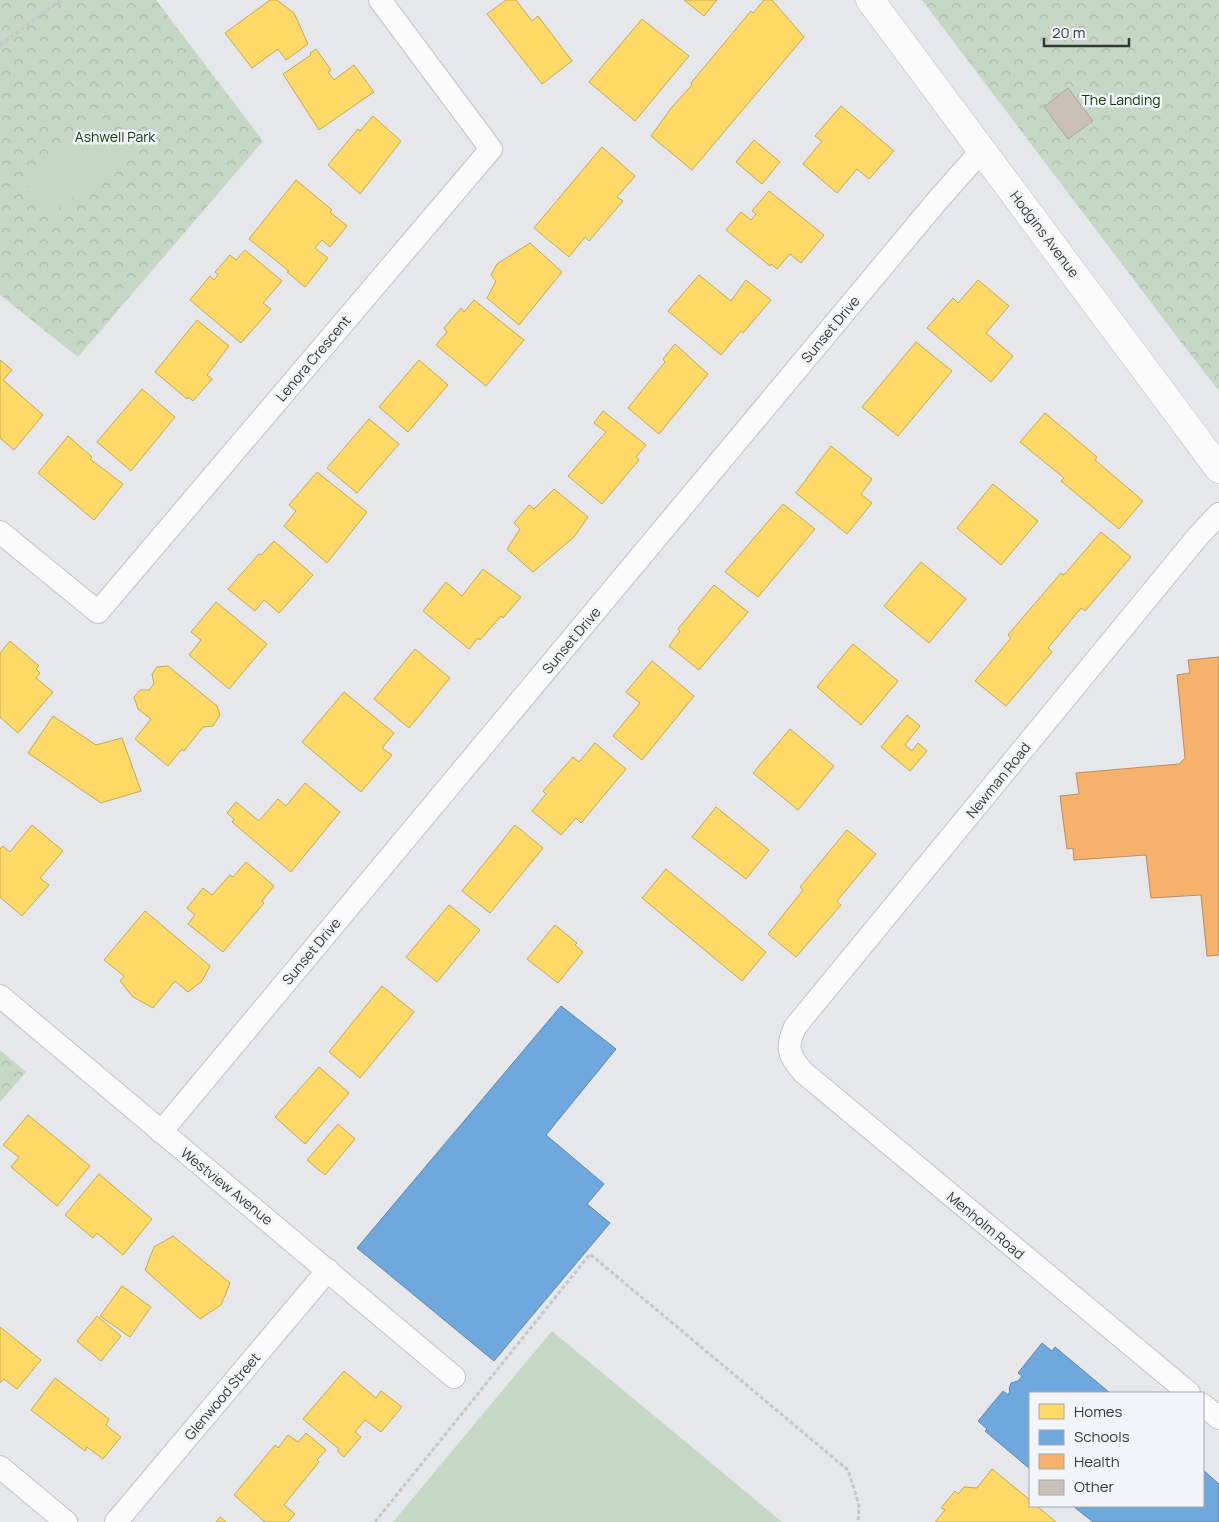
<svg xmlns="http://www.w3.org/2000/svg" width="1219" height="1522" font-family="Manrope,sans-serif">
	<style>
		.park { fill: url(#park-crowns) }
		.garden { fill: #c6d8c5 }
		.homes { fill: #ffd966; stroke: #c2a858 }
		.schools { fill: #6fa8dc; stroke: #5e86ab }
		.health { fill: #f6b26b; stroke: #bc8d5c }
		.building { fill: #c9c1b8; stroke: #a5a6a6 }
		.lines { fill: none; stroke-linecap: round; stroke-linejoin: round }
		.minor-casing { stroke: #c1c3c5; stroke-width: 24 }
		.tertiary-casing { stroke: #c1c3c5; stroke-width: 29 }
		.path { stroke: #c5c7c8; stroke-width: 3; stroke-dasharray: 4 2.5; stroke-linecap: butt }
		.minor { stroke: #fbfbfc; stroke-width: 22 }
		.tertiary { stroke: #fbfbfc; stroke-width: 28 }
		.labels { text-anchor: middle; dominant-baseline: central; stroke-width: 5; stroke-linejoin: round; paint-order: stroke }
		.park-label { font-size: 14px; fill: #0e3a03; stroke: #f1f4f8 }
		.street-label { font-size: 14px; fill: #353738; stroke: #f1f4f8 }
	</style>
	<defs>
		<pattern id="park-crowns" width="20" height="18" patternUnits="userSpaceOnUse" patternTransform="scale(1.25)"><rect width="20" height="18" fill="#c6d8c5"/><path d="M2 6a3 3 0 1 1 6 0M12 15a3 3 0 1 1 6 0" fill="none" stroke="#abbaaa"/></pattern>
	</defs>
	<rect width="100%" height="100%" fill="#e5e7ea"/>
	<!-- park -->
	<path class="park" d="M0 0H156L263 141 78 357 0 295Z
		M922 0H1219V391L1184 346Z
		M0 1050 26 1072 0 1102Z"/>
	<!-- garden -->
	<path class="garden" d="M103 118 130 156 48 215 21 177Z
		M552 1331 782 1522H393Z"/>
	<!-- homes -->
	<path class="homes" d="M270 0H277L294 13 308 44 286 60 278 49 252 68 225 33Z
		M506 0H516L532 21 538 16 572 61 542 84 487 14Z
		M684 0H717L704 16Z
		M764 0H772L804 37 692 170 651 136 672 107 692 85 691 83 751 11 753 13Z
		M642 19 689 56 635 121 589 82Z
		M316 49 331 70 328 72 334 80 354 65 374 92 319 130 283 74 311 55 310 53Z
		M841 106 894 151 869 179 857 169 837 193 803 164 822 141 815 136Z
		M373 116 401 141 360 194 328 165 358 129 360 131Z
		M754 140 780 162 762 184 736 162Z
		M602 147 635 176 617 197 623 201 589 241 585 237 569 257 534 228Z
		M296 180 332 210 330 212 347 226 330 247 322 240 315 248 328 258 305 287 287 272 289 271 249 239Z
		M769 191 824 235 801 263 790 254 777 269 771 264 770 266 726 230 741 212 751 220 756 214 752 211Z
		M530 243 562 272 519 325 487 298 496 281 491 275 497 264Z
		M245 250 282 281 263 303 271 309 241 343 190 300 210 276 214 280 218 275 215 272 230 255 236 260Z
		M699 275 731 301 746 280 771 300 743 333 741 331 721 355 668 311Z
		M978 280 1009 306 986 333 1013 356 991 382 927 328 953 298 958 303Z
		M474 300 524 340 486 386 436 345 447 332 444 328 461 308 464 312Z
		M197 320 229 346 207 375 212 379 193 401 188 397 187 399 155 372Z
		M916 342 952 371 898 436 862 407Z
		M675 344 708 374 659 434 628 408 665 362 663 359Z
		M0 360 12 370 3 380 43 415 14 450 0 438Z
		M419 360 448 385 408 432 379 407Z
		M142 389 175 417 131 471 97 442Z
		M603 411 646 445 636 457 639 460 602 504 568 476 606 432 594 423Z
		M1045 413 1097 457 1095 460 1143 501 1119 529 1061 481 1064 478 1020 442Z
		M369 419 399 444 357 493 327 468Z
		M68 436 92 457 90 459 123 484 94 520 38 473Z
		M831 446 872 479 861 494 872 503 847 534 796 493Z
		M317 472 367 512 327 563 284 526 296 511 289 505Z
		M993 484 1038 521 1001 565 957 528Z
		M554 489 588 517 574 537 533 572 507 549 520 529 514 523 529 505 534 509Z
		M783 504 815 529 758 597 725 572Z
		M1101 532 1131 557 1085 611 1081 608 1048 648 1052 652 1006 706 975 681 1011 638 1008 635 1061 573 1064 575Z
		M274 541 313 575 279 613 264 600 255 611 228 589 259 554 261 555Z
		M921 562 966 599 929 643 884 606Z
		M483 569 521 597 503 618 501 616 480 640 478 638 469 649 423 611 446 582 462 596Z
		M714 585 748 612 699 670 669 646 680 631 678 629Z
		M216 602 267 644 229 689 189 655 201 640 191 632Z
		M10 641 39 666 36 669 40 673 36 678 53 692 18 733 0 717V653Z
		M853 644 898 681 861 725 817 687Z
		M415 649 450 678 409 728 374 699Z
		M652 661 694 696 642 760 613 736 640 703 626 692Z
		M168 666 217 706 220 715 213 726 203 727 184 751 182 749 168 766 135 739 151 719 138 709 134 697 140 690H149L154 684 152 674 157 667Z
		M344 692 394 733 382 748 392 755 361 792 302 742Z
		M907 715 920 726 905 745 912 751 918 743 927 751 910 771 881 747Z
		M53 716 96 745 122 738 141 791 101 803 28 753Z
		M790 729 834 766 798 810 753 773Z
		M595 743 626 769 581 823 576 818 561 835 532 811 546 794 543 791 573 757 579 762Z
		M305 783 340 812 291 872 232 822 234 819 227 813 236 802 259 821 278 799 286 806Z
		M716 807 769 850 746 879 692 837Z
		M32 825 63 851 40 878 49 885 22 916 0 897V849L3 846 10 852Z
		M515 825 543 848 490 913 462 891Z
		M847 830 876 854 837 901 841 905 796 957 768 934 803 890 800 887Z
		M246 862 274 886 262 901 264 903 223 952 188 924 195 915 187 908 203 888 212 895 230 875 233 877Z
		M666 869 766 952 742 981 642 898Z
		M449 905 480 930 437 982 406 957Z
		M145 911 210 966 202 981 188 992 175 981 153 1008 133 997 120 981 124 976 104 960Z
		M555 925 577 943 575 945 583 952 558 983 527 959Z
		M382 986 414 1012 360 1078 329 1052Z
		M319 1067 349 1093 305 1144 275 1117Z
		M28 1115 90 1166 57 1206 11 1167 19 1157 3 1145Z
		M338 1124 355 1139 325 1175 307 1160Z
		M99 1174 152 1219 123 1255 97 1233 93 1238 65 1215Z
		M173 1236 230 1283 221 1305 200 1319 145 1270 154 1247Z
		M122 1286 151 1307 130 1337 100 1316Z
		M97 1316 121 1336 101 1361 77 1341Z
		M0 1327 41 1360 17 1389 4 1379 0 1383Z
		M344 1371 376 1398 381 1391 402 1407 381 1432 365 1420 355 1432 361 1437 344 1457 337 1451 339 1449 303 1419Z
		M55 1378 109 1419 106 1425 121 1437 103 1459 87 1447 85 1451 31 1410Z
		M306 1433 326 1450 317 1460 319 1462 284 1505 295 1514 288 1522H265L234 1495 275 1445 278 1448 288 1435 298 1442Z
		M992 1469 1030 1500V1506H1037L1056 1522H935L945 1510 941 1508 955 1491 958 1494 964 1487 977 1488Z
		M220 1517 226 1522H216Z"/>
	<!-- schools -->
	<path class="schools" d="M561 1006 616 1049 546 1135 604 1184 587 1204 610 1223 494 1361 357 1248Z
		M1042 1343 1052 1351 1055 1347 1110 1393H1030V1469L985 1431 987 1429 978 1421 1003 1391 1008 1395 1010 1391 1009 1389 1011 1383 1018 1381 1022 1376 1018 1373Z
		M1203 1470 1219 1484V1522H1093L1073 1506H1203Z"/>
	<!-- health -->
	<path class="health" d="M1219 657V955L1207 956 1201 895 1151 898 1146 855 1074 860 1073 848 1067 849 1060 796 1079 794 1076 773 1179 764 1185 758 1177 675 1190 673 1188 660Z"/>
	<!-- building -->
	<path class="building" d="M1068 88 1093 121 1068 139 1044 107Z"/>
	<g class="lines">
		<defs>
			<path id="minor" d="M0 532 98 612 491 149 380 0
				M0 996C151 1124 303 1249 454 1377
				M161 1132 937 201 982 150
				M1189 1393 803 1072C788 1055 786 1047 795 1027L1199 535 1219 514
				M1203 1405 1219 1418
				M0 1467 66 1522
				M116 1522 328 1270"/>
			<path id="tertiary" d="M870 0 1219 469"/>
		</defs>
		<!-- minor casing -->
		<use href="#minor" class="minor-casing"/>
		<!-- tertiary casing -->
		<use href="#tertiary" class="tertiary-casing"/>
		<!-- path -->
		<path class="path" d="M0 45 61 0
			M375 1522 590 1254 848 1470 859 1505 858 1522"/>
		<!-- minor -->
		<use href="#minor" class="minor"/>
		<!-- tertiary -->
		<use href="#tertiary" class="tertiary"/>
	</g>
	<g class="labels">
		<!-- park labels -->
		<g class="park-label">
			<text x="1121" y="99">The Landing</text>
			<text x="115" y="136">Ashwell Park</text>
		</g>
		<!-- street labels -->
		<g class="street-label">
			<text transform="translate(1045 234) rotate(53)">Hodgins Avenue</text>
			<text transform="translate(830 329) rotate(-50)">Sunset Drive</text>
			<text transform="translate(313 358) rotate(-50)">Lenora Crescent</text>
			<text transform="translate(571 640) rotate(-50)">Sunset Drive</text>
			<text transform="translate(998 780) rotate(-51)">Newman Road</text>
			<text transform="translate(311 951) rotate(-50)">Sunset Drive</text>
			<text transform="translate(227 1186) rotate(39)">Westview Avenue</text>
			<text transform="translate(986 1225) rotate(40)">Menholm Road</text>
			<text transform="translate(222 1396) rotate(-50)">Glenwood Street</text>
		</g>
	</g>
	<!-- legend -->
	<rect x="1029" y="1392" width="175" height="115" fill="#f1f4f8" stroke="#a6a8ab"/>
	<rect x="1039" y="1404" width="25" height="15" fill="#ffd966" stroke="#a6a8ab"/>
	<text x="1074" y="1417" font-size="15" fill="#353738">Homes</text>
	<rect x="1039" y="1430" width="25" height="15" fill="#6fa8dc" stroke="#a6a8ab"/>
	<text x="1074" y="1442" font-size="15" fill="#353738">Schools</text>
	<rect x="1039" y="1454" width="25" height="15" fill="#f6b26b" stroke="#a6a8ab"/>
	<text x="1074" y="1467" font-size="15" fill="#353738">Health</text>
	<rect x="1039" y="1480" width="25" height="15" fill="#c9c1b8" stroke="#a6a8ab"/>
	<text x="1074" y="1492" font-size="15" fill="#353738">Other</text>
	<!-- scale -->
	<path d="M1044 38v8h85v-8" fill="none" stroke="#353738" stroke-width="2.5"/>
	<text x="1052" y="38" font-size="15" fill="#353738" stroke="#f1f4f8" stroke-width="4" paint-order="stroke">20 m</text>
</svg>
